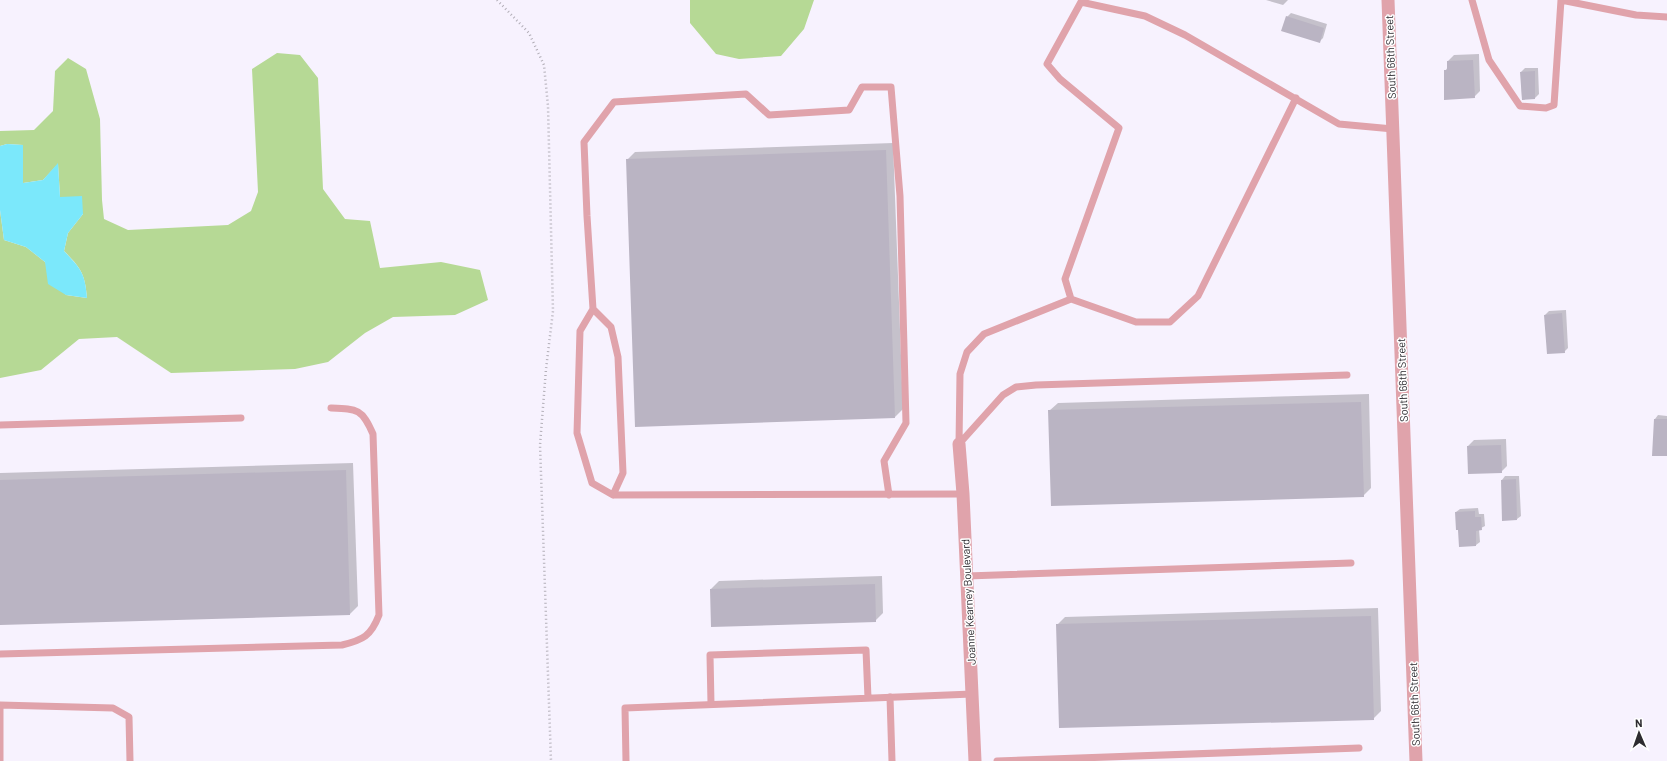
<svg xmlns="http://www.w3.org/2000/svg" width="1667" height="761" font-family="Barlow,sans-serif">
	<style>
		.green { fill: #b6d995 }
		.water { fill: #7be8fb }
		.shadow { fill: #0003 }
		.building { fill: #bab4c3 }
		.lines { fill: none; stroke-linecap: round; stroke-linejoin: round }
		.path { stroke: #b3afb8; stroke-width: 2.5; stroke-dasharray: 1 3; stroke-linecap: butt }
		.service { stroke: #e0a3ab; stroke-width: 7 }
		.minor { stroke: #e0a3ab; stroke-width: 13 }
		.labels { text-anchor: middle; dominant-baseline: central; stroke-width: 3; stroke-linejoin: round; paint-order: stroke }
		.street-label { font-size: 11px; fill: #2d2b30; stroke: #fff }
	</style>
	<rect width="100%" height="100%" fill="#f7f2fe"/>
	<!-- green -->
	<path class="green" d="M690 0H814L804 29 781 56 739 59 716 54 690 23Z
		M277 53 300 55 318 78 323 189 345 219 370 221 380 268 441 262 480 270 488 300 455 315 393 317 365 333 328 362 295 369 171 373 117 337 79 339 41 370 0 378V210L4 240 26 247 45 262 66 295 87 298C85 274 81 268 64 251L68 233 83 214 60 197 58 164 43 180 23 183V145L7 144 0 146V131L34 130 53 111 55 71 68 58 86 69 100 119 102 200 104 219 128 230 228 225 251 211 258 192 252 69Z"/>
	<!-- water -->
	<path class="water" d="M7 144 23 145V183L43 180 58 163 60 197 82 196 83 214 68 233 64 251C81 269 85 273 87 298L66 295 48 284 45 262 26 247 4 240 0 210V146Z"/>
	<!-- shadow -->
	<path class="shadow" d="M1266 0H1288L1283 5Z
		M1291 13 1327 24 1323 38 1319 42 1287 17Z
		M1479 54 1480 91 1474 97 1445 71 1448 67V61L1454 55Z
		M1525 68H1538L1539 94 1535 98H1522L1521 72Z
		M893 143 903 409 895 417 627 160 635 152Z
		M1566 310 1568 348 1564 352 1545 315 1549 311Z
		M1369 394 1371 488 1363 496 1049 411 1058 403Z
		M1658 415 1667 416V455L1655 419Z
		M1506 439 1507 466 1501 472 1468 446 1474 440Z
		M353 463 358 606 350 614 0 624V473Z
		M1505 476H1519L1521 516 1517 519 1502 480Z
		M1478 508 1479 514H1484L1485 526 1479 529 1480 542 1476 545 1459 529 1456 512 1460 509Z
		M882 576 883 613 875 621 711 589 719 581Z
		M1378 608 1381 711 1373 719 1057 625 1065 617Z"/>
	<!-- building -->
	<path class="building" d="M1286 16 1324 28 1320 43 1281 31Z
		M1473 60 1475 98 1444 100V70H1447V61Z
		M1535 71V99L1522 100 1520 72Z
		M886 150 895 418 635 427 626 159Z
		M1562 313 1565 353 1547 354 1544 315Z
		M1361 402 1364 497 1051 506 1048 410Z
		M1654 419H1667V456H1652Z
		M1501 445 1502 473 1468 474 1467 446Z
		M346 470 350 615 0 625V480Z
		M1516 479 1517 520 1502 521 1501 480Z
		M1475 511V517H1481L1482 530 1476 531V546L1459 547 1458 530H1456L1455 512Z
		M875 584 876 622 711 627 710 589Z
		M1371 616 1374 720 1059 728 1056 624Z"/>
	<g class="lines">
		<!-- path -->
		<path class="path" d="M497 0 529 33 544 65 548 106 553 311 546 369 540 445 551 761"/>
		<!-- service -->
		<path class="service" d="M1472 0 1489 60 1520 106 1546 108 1554 105 1561 0
			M1561 0 1636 15 1667 17
			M1296 98 1198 296 1170 322H1136L1071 299 1065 279 1119 128 1060 79 1047 64 1081 2 1145 16 1185 35 1339 124 1393 129
			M593 309 611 327 618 357 623 473 613 495
			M0 425 241 418
			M959 444 1003 395 1016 387 1036 385 1347 375
			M959 444 960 374 967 352 984 334 1071 299
			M889 495 884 461 906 423 900 196 891 87H862L849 110 769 115 746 94 614 102 584 142 587 216 593 309 580 331 577 433 592 483 613 495 963 494
			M967 576 1351 563
			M0 654 342 645C363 640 371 636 379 615L373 434C362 409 358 409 331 408
			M890 697 892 761
			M711 704 710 655 866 650 868 698
			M0 761V705L113 708 129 717 130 761
			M626 761 625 708 972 694
			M997 761 1359 748"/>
		<!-- minor -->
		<path class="minor" d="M1388 0 1416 761
			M959 444 963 494 975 761"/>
	</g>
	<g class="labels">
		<!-- street labels -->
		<g class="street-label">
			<text transform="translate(1390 57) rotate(-92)">South 66th Street</text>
			<text transform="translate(1402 380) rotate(-92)">South 66th Street</text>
			<text transform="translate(968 602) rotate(-93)">Joanne Kearney Boulevard</text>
			<text transform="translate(1414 704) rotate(-92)">South 66th Street</text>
		</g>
	</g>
	<!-- north arrow -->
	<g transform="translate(1639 733) rotate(358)" stroke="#ffffff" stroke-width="3" paint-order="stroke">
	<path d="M0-3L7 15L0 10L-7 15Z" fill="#2d2b30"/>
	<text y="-6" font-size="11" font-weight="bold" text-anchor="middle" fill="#2d2b30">N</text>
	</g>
</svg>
